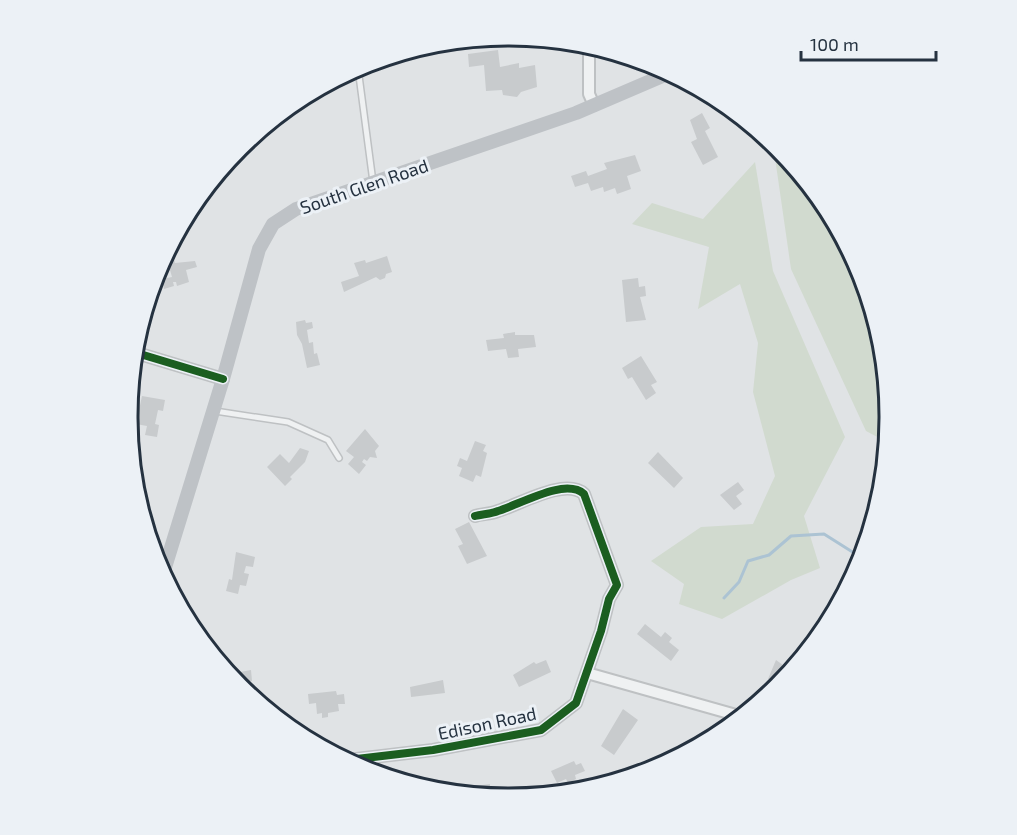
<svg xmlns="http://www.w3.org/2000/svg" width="1017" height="835" font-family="'Exo 2',sans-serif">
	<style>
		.green { fill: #d1dacf }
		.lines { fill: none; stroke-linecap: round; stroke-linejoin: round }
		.stream { stroke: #acc3d3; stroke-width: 3 }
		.building { fill: #c8cbcd }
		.service-casing { stroke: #bec1c3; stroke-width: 8 }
		.minor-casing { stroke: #bec1c3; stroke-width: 14 }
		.service { stroke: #eff1f2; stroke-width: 5 }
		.minor { stroke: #eff1f2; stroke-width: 10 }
		.secondary { stroke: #bec2c6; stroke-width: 14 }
		.cycleway-casing { stroke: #ecf1f6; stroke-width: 11 }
		.cycleway { stroke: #1b5e20; stroke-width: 8 }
		.labels { text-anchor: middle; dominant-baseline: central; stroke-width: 6; stroke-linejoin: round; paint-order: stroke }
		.street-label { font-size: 18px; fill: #253240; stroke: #ecf1f6 }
		.rim { fill: none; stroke: #253240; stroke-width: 3 }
	</style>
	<rect width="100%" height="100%" fill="#e0e3e5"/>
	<!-- green -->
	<path class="green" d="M773 144 779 148 861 272 890 418 885 441 866 431 791 269Z
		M755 162 773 271 845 437 804 516 820 568 791 580 722 619 679 604 684 584 651 561 701 527 753 524 775 476 753 392 758 343 740 284 698 309 709 247 632 224 652 203 703 219Z"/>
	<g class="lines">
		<!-- stream -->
		<path class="stream" d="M724 598 739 582 748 561 769 555 791 536 824 534 862 558"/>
	</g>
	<!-- building -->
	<path class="building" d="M498 50 500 67 519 63V68L535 65 537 87 521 92 517 97 503 95 502 90 486 91 484 65 469 67 468 54Z
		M702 113 710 128 705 131 718 157 703 165 691 142 697 139 690 120Z
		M635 155 641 171 627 176 631 189 617 194 615 188 604 192 603 187 591 191 588 183 575 187 571 176 586 171 588 176 607 169 604 163Z
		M172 252 175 263 195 261 197 267 186 270 189 282 177 286 176 282H173L174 286 164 289 162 279 172 277 166 256Z
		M387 256 392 272 386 274 385 278 380 280 376 277 344 292 341 282 359 276 354 263 365 260 366 263Z
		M638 278 639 287 645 286 646 296 640 297 646 320 626 322 622 280Z
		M305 320 306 323 312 322 313 328 307 330 309 343 313 342 314 354 317 353 320 365 307 368 302 344 297 335 296 322Z
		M515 332V335H534L536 347 518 349 519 357 508 358 506 349 488 351 486 340 504 338 503 334Z
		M641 356 657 382 651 385 656 393 646 400 632 377 628 379 622 368Z
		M142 396 165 400 163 411 158 410 155 424 159 425 157 437 145 435 147 426 136 424Z
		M365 429 379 446 375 451 377 458 370 457 367 461 364 459 362 462 366 465 359 474 348 464 354 457 346 451Z
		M475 441 486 445 483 451 487 453 481 477 476 475 473 482 459 476 462 468 457 466 460 458 467 461Z
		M300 448 309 451 305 462 290 477 292 479 285 486 267 467 280 454 289 463Z
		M658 452 683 478 674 488 648 463Z
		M738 482 744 490 736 496 742 504 734 510 720 495Z
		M469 522 487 556 467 564 458 546 463 544 455 529Z
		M236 552 255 557 253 567 246 566 244 573 249 574 246 586 240 585 238 594 226 591 229 579 232 580Z
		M645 624 661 637 665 632 672 638 669 642 679 650 671 661 637 634Z
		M218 656 231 663 235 673 251 670 252 681 244 682 255 691 252 696 238 687Z
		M546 660 551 672 519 687 513 675 534 662 536 664Z
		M776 660 790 670 783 681 778 679 776 683 768 679Z
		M443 680 445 693 411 697 410 687Z
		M336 691 337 695 344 694 345 704H338L339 711 328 713V717L322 718V713L317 714 316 703 309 704 308 694Z
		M623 709 638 720 614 755 601 746Z
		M574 761 576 765 581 763 585 771 575 775 576 779 568 783 566 779 557 783 551 771Z
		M490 784V787H495L496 797 468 791 467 787Z"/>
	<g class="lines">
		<defs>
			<path id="service" d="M358 68 373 182
				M215 411 288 422 328 440 339 458"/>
			<path id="minor" d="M589 52V94L594 105
				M140 354 223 379
				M587 673 736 715
				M348 760 433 750 541 730 576 703 601 631 609 599 617 585 584 494C565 477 519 505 498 511 491 514 482 514 475 516"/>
		</defs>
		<!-- service casing -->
		<use href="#service" class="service-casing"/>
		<!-- minor casing -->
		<use href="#minor" class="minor-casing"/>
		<!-- service -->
		<use href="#service" class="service"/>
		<!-- minor -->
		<use href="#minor" class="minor"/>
		<!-- secondary -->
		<path class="secondary" d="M163 574 223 379 259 249 273 224 296 209 576 113 667 74"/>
		<defs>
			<path id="cycleway" d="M140 354 223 379
				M348 760 433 750 541 730 576 703 601 631 609 599 617 585 584 494C565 477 519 505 498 511 491 514 482 514 475 516"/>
		</defs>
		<!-- cycleway casing -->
		<use href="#cycleway" class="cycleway-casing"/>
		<!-- cycleway -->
		<use href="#cycleway" class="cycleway"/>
	</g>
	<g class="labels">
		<!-- street labels -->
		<g class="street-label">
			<text transform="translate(364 186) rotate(-19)">South Glen Road</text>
			<text transform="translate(487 723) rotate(-12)">Edison Road</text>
		</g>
	</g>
	<!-- crop -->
	<path d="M0 0H1017V835H0ZM508 46H509A370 370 0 0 1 879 416V418A370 370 0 0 1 509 788H508A370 370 0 0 1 138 418V416A370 370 0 0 1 508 46Z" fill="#ecf1f6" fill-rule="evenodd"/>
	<path class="rim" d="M508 46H509A370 370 0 0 1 879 416V418A370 370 0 0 1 509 788H508A370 370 0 0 1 138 418V416A370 370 0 0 1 508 46Z"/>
	<!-- scale -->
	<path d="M801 51v9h135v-9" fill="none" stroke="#253240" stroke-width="3"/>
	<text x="810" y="51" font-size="18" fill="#253240" stroke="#ecf1f6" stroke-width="4.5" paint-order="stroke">100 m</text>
</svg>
